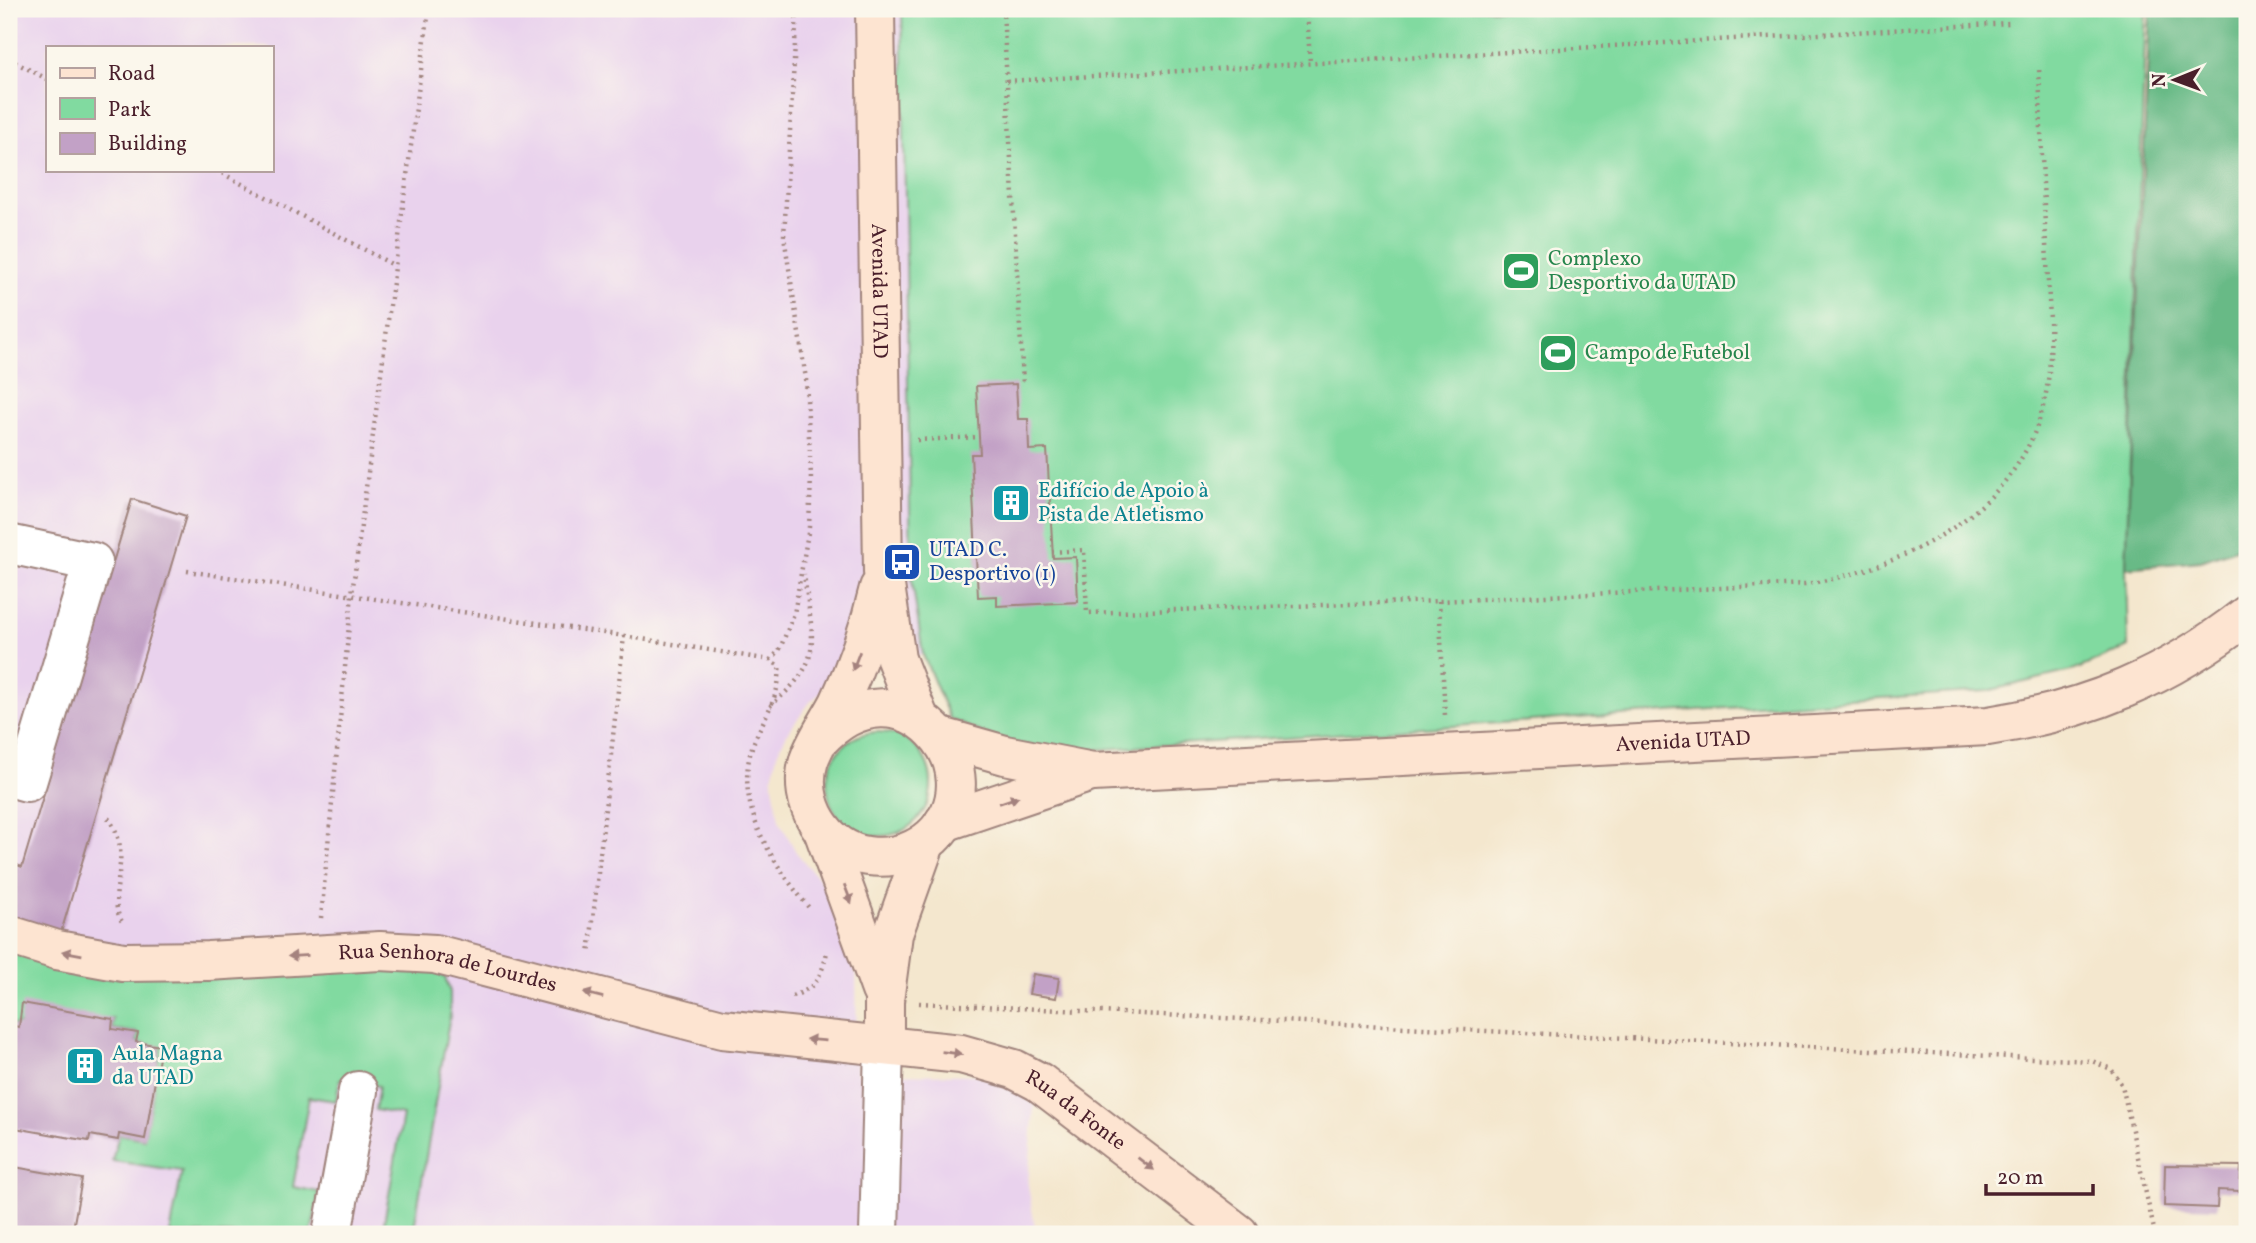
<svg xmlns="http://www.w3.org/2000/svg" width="2256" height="1243" font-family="Vollkorn,serif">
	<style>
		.built { fill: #e9d2ed; fill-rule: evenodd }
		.green { fill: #81daa0; stroke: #667c66; stroke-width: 2 }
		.forest { fill: #68ba86; stroke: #596c58; stroke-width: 2 }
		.building { fill: #c2a1c6 }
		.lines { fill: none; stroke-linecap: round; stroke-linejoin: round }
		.street-casing { stroke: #9f837c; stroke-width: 42 }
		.secondary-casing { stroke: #9f837c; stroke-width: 42 }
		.path { stroke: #9f837c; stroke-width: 4.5; stroke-dasharray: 2 5; stroke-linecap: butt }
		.street { stroke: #fff; stroke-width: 38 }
		.secondary { stroke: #fde4d1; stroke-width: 38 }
		.oneway { fill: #a4827e }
		.labels { text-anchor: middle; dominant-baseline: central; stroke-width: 5; stroke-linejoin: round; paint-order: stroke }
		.leisure-label { font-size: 21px; fill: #27864d; stroke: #fbf7ec; text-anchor: start }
		.street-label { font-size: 21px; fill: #4a1f2b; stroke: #fbf7ec }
		.culture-label { font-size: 21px; fill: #0d838f; stroke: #fbf7ec; text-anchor: start }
		.transit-label { font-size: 21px; fill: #164399; stroke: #fbf7ec; text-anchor: start }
	</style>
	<rect width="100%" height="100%" fill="#fbf7ec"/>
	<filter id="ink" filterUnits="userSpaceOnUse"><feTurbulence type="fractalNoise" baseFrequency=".0143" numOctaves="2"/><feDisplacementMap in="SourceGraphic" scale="14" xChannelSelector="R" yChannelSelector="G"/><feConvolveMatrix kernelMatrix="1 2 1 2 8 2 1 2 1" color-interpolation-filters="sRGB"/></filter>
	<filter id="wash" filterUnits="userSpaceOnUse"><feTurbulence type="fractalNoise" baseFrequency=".00686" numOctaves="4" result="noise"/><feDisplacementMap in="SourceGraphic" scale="28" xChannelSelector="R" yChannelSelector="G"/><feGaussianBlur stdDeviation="1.57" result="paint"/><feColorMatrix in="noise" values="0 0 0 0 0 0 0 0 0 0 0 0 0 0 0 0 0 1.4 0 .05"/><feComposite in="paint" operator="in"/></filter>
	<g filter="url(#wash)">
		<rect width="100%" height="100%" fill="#f4e7ce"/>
		<!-- built -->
		<path class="built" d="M9 9H2146L2126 568 2128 647 2075 670 1987 691 950 719 923 655 843 660 835 680 810 702 788 732 777 753 772 780 779 820 796 852 831 894 856 975 857 1074 978 1075 1008 1086 1034 1104 1028 1185 1036 1234H9ZM47 47H271V170H47Z"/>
		<!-- green -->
		<path class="green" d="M902 9H2146L2126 568 2128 647 2075 670 1987 691 1075 751 1003 742 950 719 923 655 911 573Z
			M827 784a52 52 0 1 1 104 0a52 52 0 1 1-104 0Z
			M9 951 364 965 434 971 445 977 450 992V1015L413 1234H382L403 1115 375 1110 379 1086 340 1079 336 1101 309 1097 293 1187 319 1192 311 1234H170L182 1171 112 1161 119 1134 144 1139 161 1047 136 1042 138 1033 112 1029 113 1019 9 1025Z"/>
		<!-- forest -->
		<path class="forest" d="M2150 9H2247V545L2201 561 2126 568Z"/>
		<g id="blocks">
			<!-- building -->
			<path class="building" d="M1016 384 1018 419H1028L1029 450 1047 449 1053 558 1076 557 1078 602 997 606V596L978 597 971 454H980L976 386Z
				M132 499 186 516 59 939 9 924V862L22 867Z
				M1033 974 1059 978 1056 998 1029 994Z
				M22 1003 113 1019 112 1029 138 1033 136 1042 161 1046 145 1139 119 1134 118 1140 90 1135 89 1141 9 1127V1025L19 1027Z
				M2165 1165 2241 1166 2240 1191 2218 1190 2217 1208 2164 1206Z
				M9 1166 82 1179 72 1234H9Z"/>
		</g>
	</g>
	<g filter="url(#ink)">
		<use href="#blocks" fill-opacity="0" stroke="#9f837c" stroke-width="2"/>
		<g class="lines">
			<defs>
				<path id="street" d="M9 544 93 562 27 782 9 777
					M332 1234 358 1091
					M879 1234 884 1046"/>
				<g id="secondary">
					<path id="s1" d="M875 9 883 572 896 659 919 718"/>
					<path id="s2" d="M941 737 1005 755 1093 772 1988 726C2087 711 2168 677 2247 615"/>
					<path d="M819 740C901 651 1003 771 932 837 914 853 892 859 868 856 825 851 796 802 809 760 816 740 829 722 839 703 856 667 870 627 879 588"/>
					<path d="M944 822 1091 772"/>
					<path d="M823 830 881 990"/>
					<path id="s3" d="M9 935 57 950 123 962 208 961 380 951 435 954 722 1029 961 1054 1014 1069 1039 1082 1239 1234"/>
					<path d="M884 1046V1001L893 934 925 844"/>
				</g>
			</defs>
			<!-- street casing -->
			<use href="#street" class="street-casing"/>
			<!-- secondary casing -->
			<use href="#secondary" class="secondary-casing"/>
			<!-- path -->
			<path class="path" d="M1003 9 1023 384
				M1307 9 1310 64
				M9 59 47 79
				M1007 81 2010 23
				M216 170 395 266
				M917 440 979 437
				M1052 552 1084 550 1087 613 1439 601 1805 584C1900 570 2012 514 2041 414 2056 363 2049 313 2047 261 2043 196 2041 131 2039 66
				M187 571 624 636 589 955
				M1439 601 1445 716
				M624 636 770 660 779 666C782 690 766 715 756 737 728 800 772 862 810 909
				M770 660 779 651 794 614 809 527 811 476 806 379 784 236 797 9
				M770 706C827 660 812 640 804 574
				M108 818C137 855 103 896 123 923
				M321 918 352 594 429 9
				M792 996C815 990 822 975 827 952
				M919 1003 2092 1061 2111 1069 2122 1085 2155 1234"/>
			<!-- street -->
			<use href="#street" class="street"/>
			<!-- secondary -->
			<use href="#secondary" class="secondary"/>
		</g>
		<!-- one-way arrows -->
		<defs><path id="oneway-solid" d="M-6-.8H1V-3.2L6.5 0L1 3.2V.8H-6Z" transform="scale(1.75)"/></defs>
		<g class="oneway">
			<use href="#oneway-solid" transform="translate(856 661) rotate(111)"/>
			<use href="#oneway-solid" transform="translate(1009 800) rotate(-19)"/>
			<use href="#oneway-solid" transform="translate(848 894) rotate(69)"/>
			<use href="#oneway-solid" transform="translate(72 953) rotate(-170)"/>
			<use href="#oneway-solid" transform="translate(298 956) rotate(177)"/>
			<use href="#oneway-solid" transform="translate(593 995) rotate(-166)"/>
			<use href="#oneway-solid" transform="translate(816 1040) rotate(-175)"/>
			<use href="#oneway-solid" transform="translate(952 1053) rotate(7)"/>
			<use href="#oneway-solid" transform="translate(1146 1164) rotate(37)"/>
		</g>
	</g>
	<!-- icons -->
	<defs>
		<symbol id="stadium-square" viewBox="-11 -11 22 22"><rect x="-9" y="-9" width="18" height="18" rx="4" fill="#2e9e5b" stroke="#fbf7ec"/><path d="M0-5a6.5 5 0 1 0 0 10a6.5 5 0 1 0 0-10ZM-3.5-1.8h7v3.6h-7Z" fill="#fff"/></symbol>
		<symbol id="building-square" viewBox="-11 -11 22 22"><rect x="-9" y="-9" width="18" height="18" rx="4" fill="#0f9aa8" stroke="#fbf7ec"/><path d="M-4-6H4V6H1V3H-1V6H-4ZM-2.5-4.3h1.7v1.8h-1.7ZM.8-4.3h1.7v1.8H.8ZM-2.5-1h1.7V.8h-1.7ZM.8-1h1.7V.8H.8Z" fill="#fff"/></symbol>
		<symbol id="bus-square" viewBox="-11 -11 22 22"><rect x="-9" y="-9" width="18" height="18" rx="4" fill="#1a4fb4" stroke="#fbf7ec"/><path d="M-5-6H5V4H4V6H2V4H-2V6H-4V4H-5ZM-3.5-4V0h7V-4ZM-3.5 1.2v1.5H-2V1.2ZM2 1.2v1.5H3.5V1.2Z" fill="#fff"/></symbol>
	</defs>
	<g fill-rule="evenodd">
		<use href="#stadium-square" x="1499" y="249" width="44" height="44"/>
		<use href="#stadium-square" x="1536" y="331" width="44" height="44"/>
		<use href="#building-square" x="989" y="481" width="44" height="44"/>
		<use href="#bus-square" x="880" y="540" width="44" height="44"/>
		<use href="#building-square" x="63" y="1044" width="44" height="44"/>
	</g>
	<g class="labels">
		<!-- leisure labels -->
		<g class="leisure-label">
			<text x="1548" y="259">Complexo<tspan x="1548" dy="24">Desportivo da UTAD</tspan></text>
			<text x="1585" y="353">Campo de Futebol</text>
		</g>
		<!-- street labels -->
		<g class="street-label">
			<text stroke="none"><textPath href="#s1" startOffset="282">Avenida UTAD</textPath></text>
			<text stroke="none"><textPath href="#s2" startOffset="747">Avenida UTAD</textPath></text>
			<text stroke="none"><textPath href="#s3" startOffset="444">Rua Senhora de Lourdes</textPath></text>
			<text stroke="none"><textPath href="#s3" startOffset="1096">Rua da Fonte</textPath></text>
		</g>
		<!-- culture labels -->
		<g class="culture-label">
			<text x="1038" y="491">Edifício de Apoio à<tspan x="1038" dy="24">Pista de Atletismo</tspan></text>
			<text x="112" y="1054">Aula Magna<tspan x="112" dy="24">da UTAD</tspan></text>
		</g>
		<!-- transit labels -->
		<g class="transit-label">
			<text x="929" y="550">UTAD C.<tspan x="929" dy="24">Desportivo (1)</tspan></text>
		</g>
	</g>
	<!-- margin -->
	<rect width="2256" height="1243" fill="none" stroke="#fbf7ec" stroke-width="35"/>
	<!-- legend -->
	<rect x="46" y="46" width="228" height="126" fill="#fbf7ec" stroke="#b4a19f" stroke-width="2"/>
	<rect x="60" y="68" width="35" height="10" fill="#fde4d1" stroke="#b4a19f" stroke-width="2"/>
	<text x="108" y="80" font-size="21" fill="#4a1f2b">Road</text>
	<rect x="60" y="98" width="35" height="21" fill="#81daa0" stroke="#b4a19f" stroke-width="2"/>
	<text x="108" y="116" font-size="21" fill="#4a1f2b">Park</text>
	<rect x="60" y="133" width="35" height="21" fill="#c2a1c6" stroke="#b4a19f" stroke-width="2"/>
	<text x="108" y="150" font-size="21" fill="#4a1f2b">Building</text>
	<!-- north arrow -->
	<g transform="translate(2175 80) rotate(269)" stroke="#fbf7ec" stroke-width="5" paint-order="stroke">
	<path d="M0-5L12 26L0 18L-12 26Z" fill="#4a1f2b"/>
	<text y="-10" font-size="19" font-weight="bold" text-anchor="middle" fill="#4a1f2b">N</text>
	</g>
	<!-- scale -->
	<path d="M1986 1184v10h107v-10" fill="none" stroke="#4a1f2b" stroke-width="3.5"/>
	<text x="1997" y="1184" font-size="21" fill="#4a1f2b" stroke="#fbf7ec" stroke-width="5" paint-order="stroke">20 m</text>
</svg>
